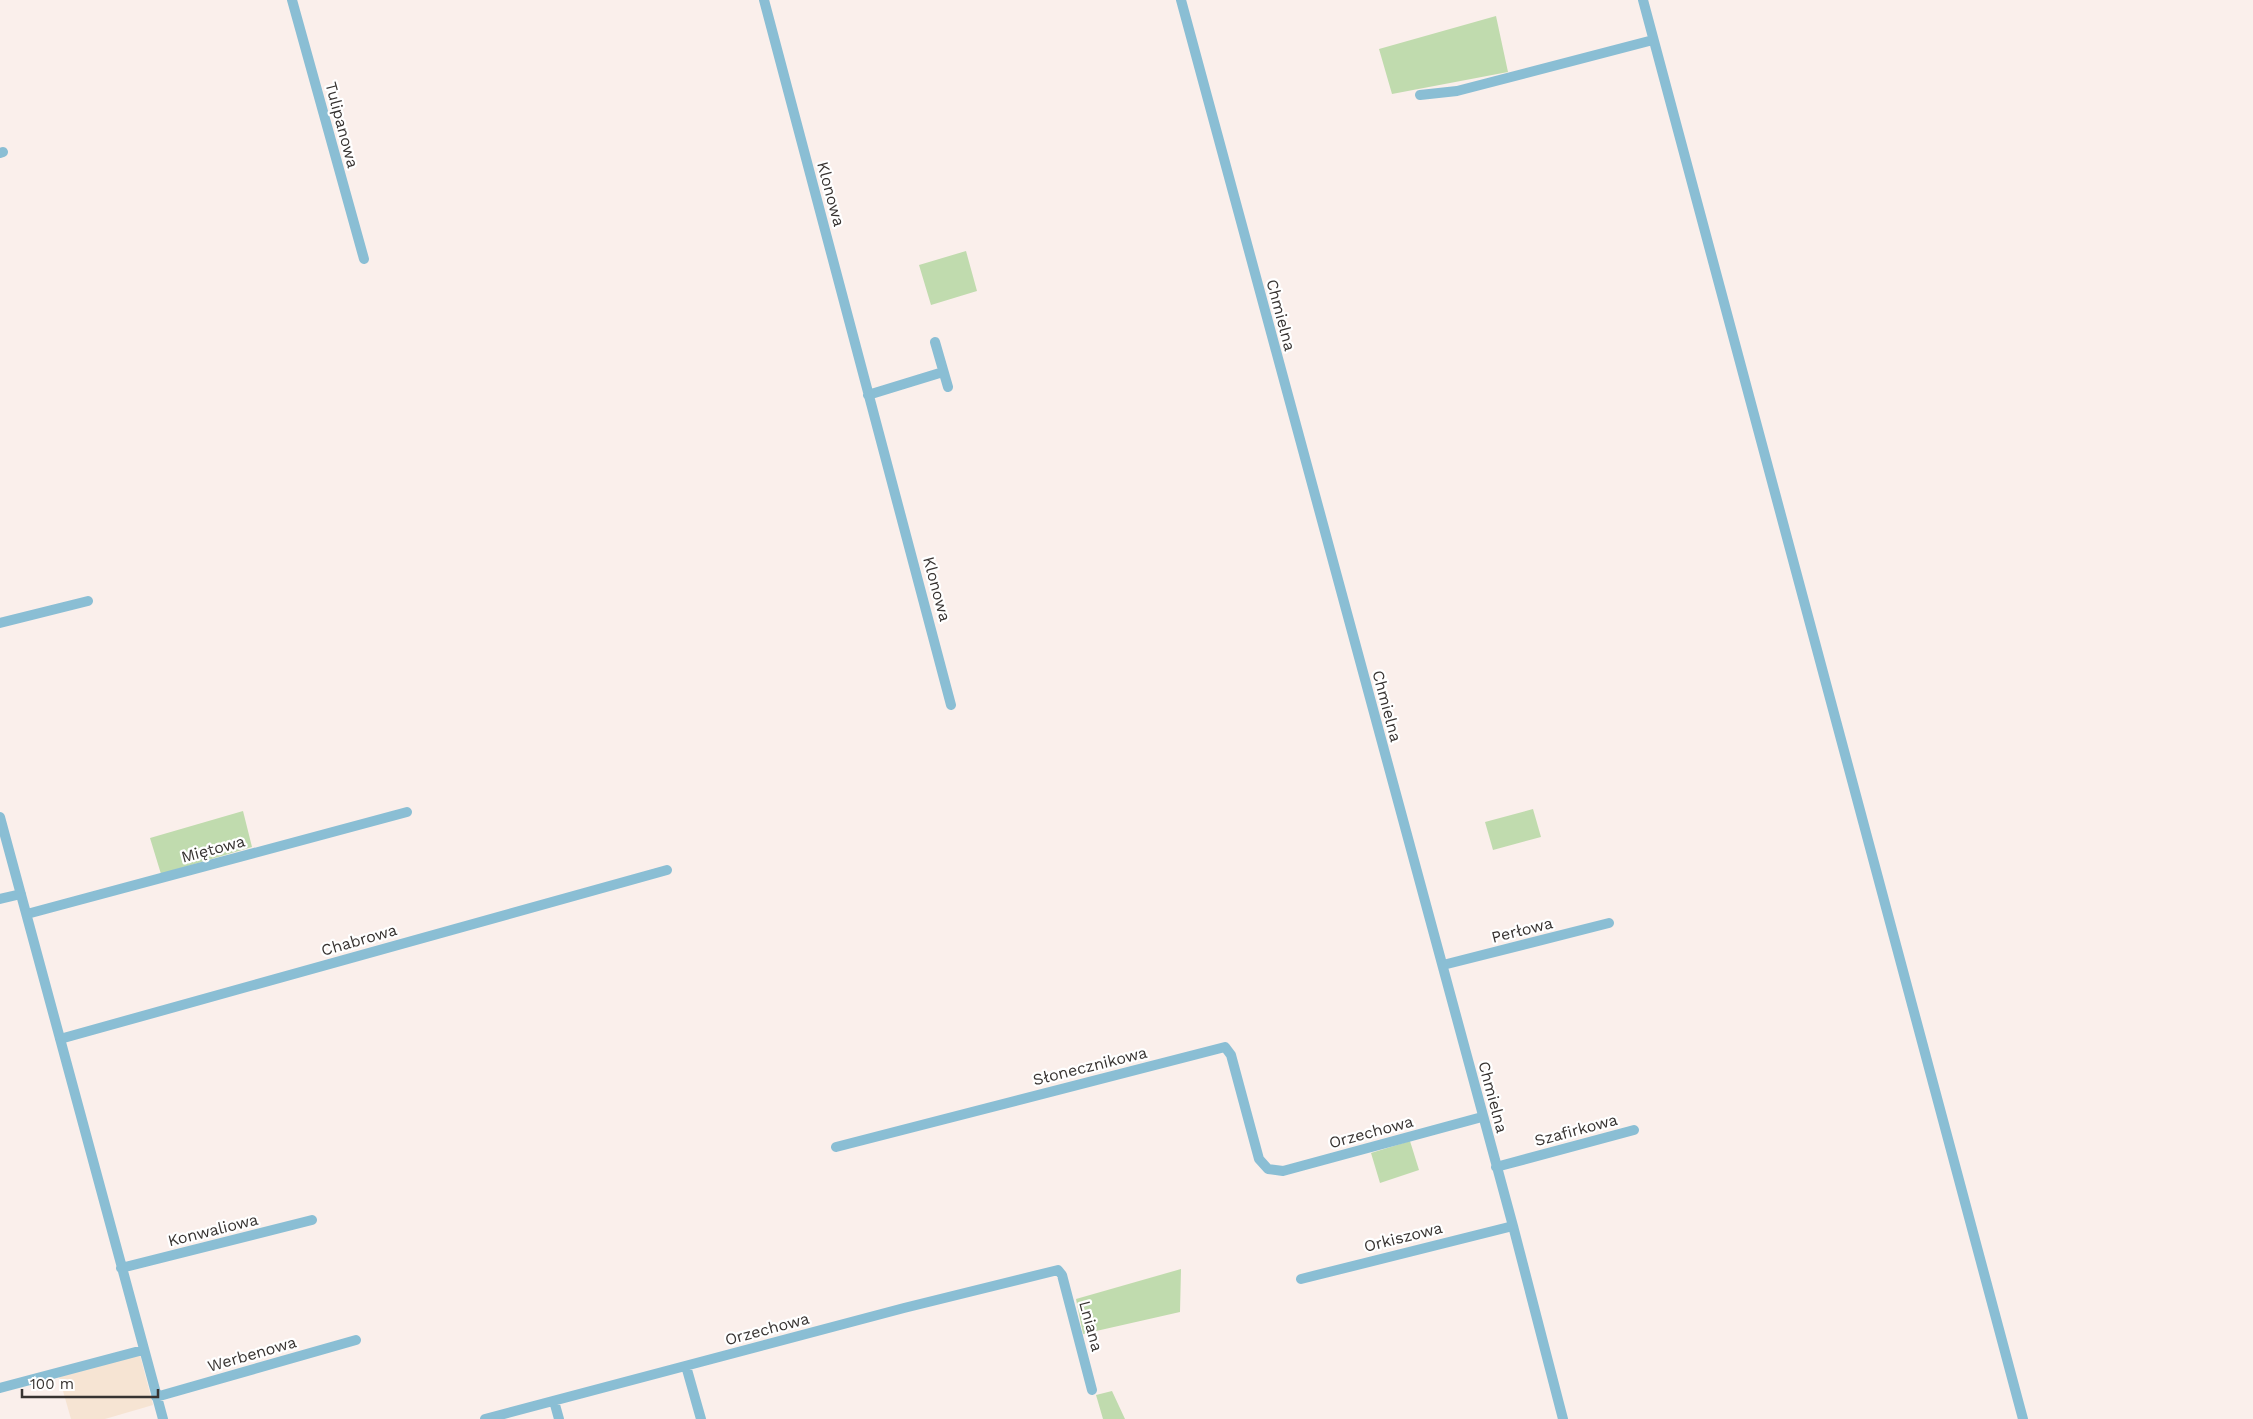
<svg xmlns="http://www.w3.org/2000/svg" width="2253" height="1419" font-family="'Work Sans',sans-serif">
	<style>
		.commercial { fill: #f6e4d3 }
		.green { fill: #c0dbae }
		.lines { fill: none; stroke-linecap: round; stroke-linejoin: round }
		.street { stroke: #8abed4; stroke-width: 10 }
		.labels { text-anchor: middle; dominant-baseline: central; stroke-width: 4.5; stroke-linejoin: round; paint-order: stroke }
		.street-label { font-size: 16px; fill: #373331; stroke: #fff }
	</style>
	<rect width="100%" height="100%" fill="#faefeb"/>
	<!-- commercial -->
	<path class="commercial" d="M140 1355 153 1405 105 1419H71L59 1377Z"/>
	<!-- green -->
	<path class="green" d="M1496 16 1508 72 1392 94 1379 49Z
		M966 251 977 291 931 305 919 265Z
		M1533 809 1541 837 1493 850 1485 822Z
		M243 811 252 847 161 874 150 838Z
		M1410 1141 1419 1170 1380 1183 1371 1153Z
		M1181 1269 1180 1312 1083 1334 1076 1299Z
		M1112 1391 1125 1419H1103L1096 1395Z"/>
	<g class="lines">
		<!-- street -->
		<path class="street" d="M292 0 364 259
			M764 0 951 705
			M1181 0 1513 1226 1563 1419
			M1643 0 2023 1419
			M1420 95 1457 91 1653 40
			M0 153 3 152
			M935 342 948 387
			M868 395 943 372
			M0 623 88 601
			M0 817 163 1419
			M0 899 21 894
			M27 914 407 812
			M1443 965 1609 923
			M60 1039 667 870
			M836 1147 1225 1047 1231 1055 1259 1159 1268 1169 1283 1171 1482 1117
			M1496 1167 1634 1130
			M121 1268 312 1220
			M1301 1279 1513 1226
			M686 1366 701 1419
			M0 1388 143 1350
			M156 1397 356 1340
			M554 1401 559 1419
			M485 1419 904 1308 1058 1270 1062 1275 1092 1390"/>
	</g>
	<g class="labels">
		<!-- street labels -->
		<g class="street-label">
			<text transform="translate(342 125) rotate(75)">Tulipanowa</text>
			<text transform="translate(831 194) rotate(75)">Klonowa</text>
			<text transform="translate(1281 315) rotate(75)">Chmielna</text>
			<text transform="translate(937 589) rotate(75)">Klonowa</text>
			<text transform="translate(1387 706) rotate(75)">Chmielna</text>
			<text transform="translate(213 849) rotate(-15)">Miętowa</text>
			<text transform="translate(1522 930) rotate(-14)">Perłowa</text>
			<text transform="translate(359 940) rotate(-16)">Chabrowa</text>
			<text transform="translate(1090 1066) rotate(-14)">Słonecznikowa</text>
			<text transform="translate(1493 1097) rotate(75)">Chmielna</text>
			<text transform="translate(1576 1130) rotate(-15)">Szafirkowa</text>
			<text transform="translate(1371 1132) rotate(-15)">Orzechowa</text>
			<text transform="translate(213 1230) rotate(-14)">Konwaliowa</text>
			<text transform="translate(1403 1237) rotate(-14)">Orkiszowa</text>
			<text transform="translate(1091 1326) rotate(75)">Lniana</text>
			<text transform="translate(767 1329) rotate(-15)">Orzechowa</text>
			<text transform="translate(252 1354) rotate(-16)">Werbenowa</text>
		</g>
	</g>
	<!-- scale -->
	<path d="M22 1389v8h136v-8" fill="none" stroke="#373331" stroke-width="2.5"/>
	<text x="30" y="1389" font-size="15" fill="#373331" stroke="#ffffff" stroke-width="4" paint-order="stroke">100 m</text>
</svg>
